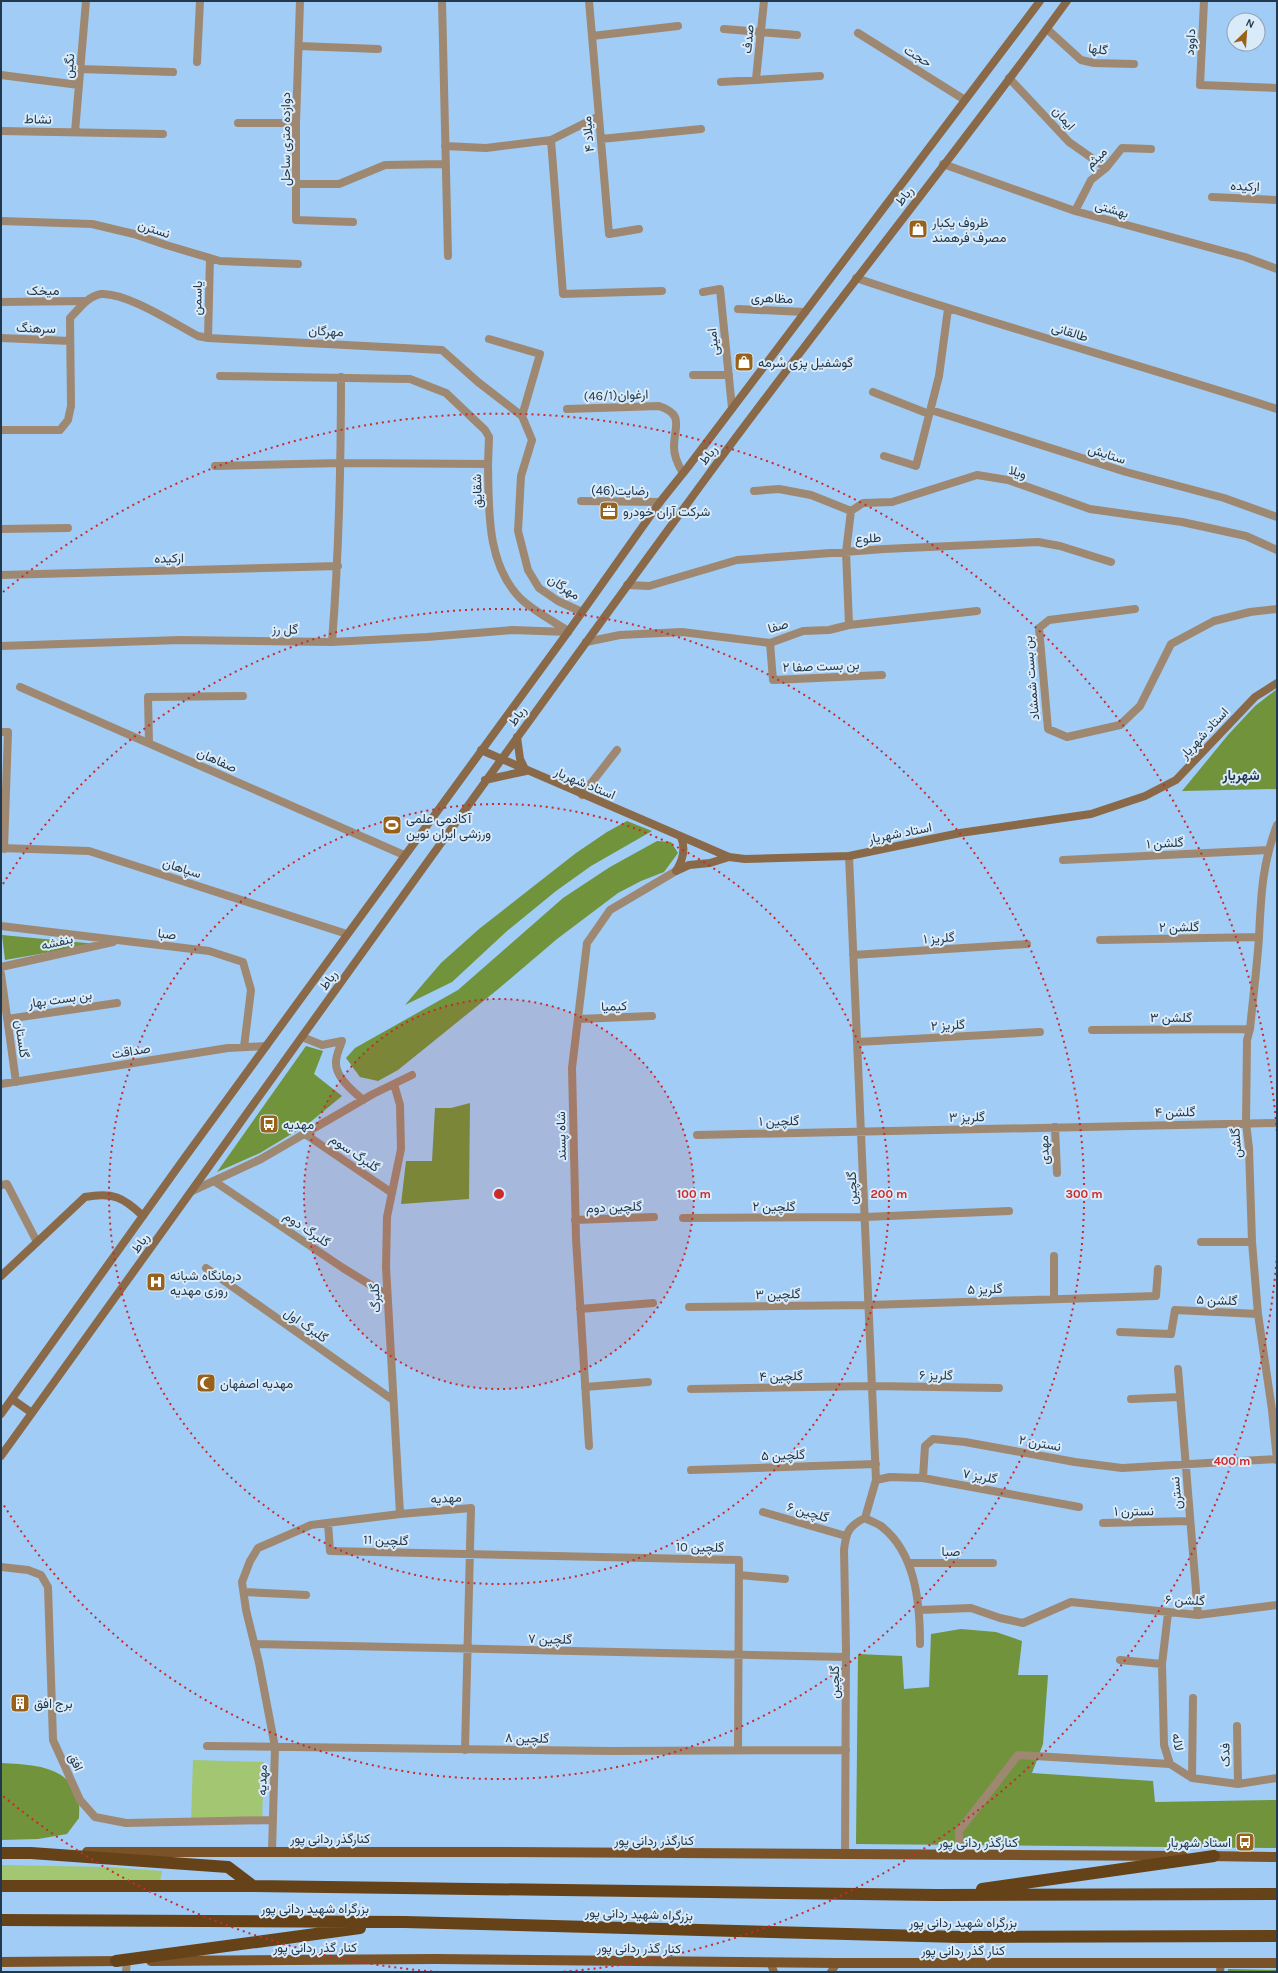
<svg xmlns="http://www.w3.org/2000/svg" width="1278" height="1973" font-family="Karla,Vazirmatn,sans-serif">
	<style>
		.green { fill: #a2c672 }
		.forest { fill: #70933b }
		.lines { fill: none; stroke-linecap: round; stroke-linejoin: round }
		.street { stroke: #9e8872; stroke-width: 8 }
		.secondary { stroke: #896947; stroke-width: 8 }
		.primary { stroke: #795327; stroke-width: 10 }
		.highway { stroke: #654218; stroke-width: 12 }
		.ring { fill: none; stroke: #cd292a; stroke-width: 2; stroke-dasharray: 2 4 }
		.labels { text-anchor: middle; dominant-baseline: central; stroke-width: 4; stroke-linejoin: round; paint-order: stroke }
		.street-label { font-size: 13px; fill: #22384c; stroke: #d9eaf9 }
		.poi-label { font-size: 13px; fill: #22384c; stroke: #d9eaf9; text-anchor: start }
		.neighbourhood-label { font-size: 14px; font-weight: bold; fill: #22384c; stroke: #d9eaf9 }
		.centre { fill: #cd292a; stroke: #d9eaf9; stroke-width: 2 }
		.ring-label { font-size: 12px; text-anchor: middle; font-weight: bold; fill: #cd292a; stroke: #d9eaf9; stroke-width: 4; stroke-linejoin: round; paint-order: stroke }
	</style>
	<rect width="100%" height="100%" fill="#a1ccf5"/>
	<!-- green -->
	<path class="green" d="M193 1760 264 1762 262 1823 191 1821Z
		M1 1865 108 1867 162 1871 160 1882 1 1885Z"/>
	<!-- forest -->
	<path class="forest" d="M1277 689V789L1182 791 1228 735 1255 706Z
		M627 821 652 831 591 866 556 891 507 931 452 982 405 1005 441 963 479 929 576 853 607 832Z
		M657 841 671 842 678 853 664 872 641 881 618 893 557 939 497 990 398 1070 378 1081 360 1077 346 1058 355 1048 458 990 563 898 610 867Z
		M2 935 97 944 5 960Z
		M306 1046 323 1051 314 1074 342 1096 308 1124 260 1153 217 1172Z
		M470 1103 469 1199 401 1204 406 1161H432L435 1108H451Z
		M961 1629 996 1632 1022 1641 1018 1675H1048L1043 1744 1032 1773 1153 1781 1155 1802 1277 1800V1848L856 1844 858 1654 902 1656 904 1689 929 1687 931 1634Z
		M1 1763C30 1765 65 1764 78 1796 80 1802 79 1812 79 1818L67 1834 38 1839 1 1840Z
		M1228 1969 1277 1970V1972H1228Z"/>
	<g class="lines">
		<!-- street -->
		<path class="street" d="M300 1 296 123V220L353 222
			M442 1 448 256
			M589 1 609 234 639 229
			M1204 1 1200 85 1277 88
			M724 29 797 35
			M1047 29 1081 60 1094 63 1134 64
			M858 33 965 100
			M592 36 678 26
			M299 46 378 49
			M197 62 200 1
			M80 69 173 72
			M1 75 79 85
			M1009 78 1069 142 1106 168
			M756 79 764 1
			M721 82 820 76
			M238 123H296
			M1 131 163 134
			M75 132 86 1
			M601 139 701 129
			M551 140 563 294 662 291
			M445 146 486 148 551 140 599 116
			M943 164 1075 211 1245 257 1277 269
			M296 184H339L385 165 446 164
			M1212 197 1277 200
			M1075 211 1091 180 1106 168 1122 148 1151 149
			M1 221 92 224 134 234 166 245 220 261 298 264
			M856 278C995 325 1137 364 1277 409
			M703 292 720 289 732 408
			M1 302 85 301
			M738 309 805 312
			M1 338 70 341
			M208 338 210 258
			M489 339 540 354 522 416
			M693 375H729
			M220 376 410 379 446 393 485 430 489 437 488 464
			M873 392 929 414
			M567 409 659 406C685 415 674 426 674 447 674 457 678 465 683 473
			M931 410 1126 472 1224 498 1277 517
			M1 430H60L68 420 71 406 70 318C79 309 88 296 101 294 126 292 175 324 198 336L208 338 442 350 478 382 522 416 532 440 521 476 518 531 528 570 539 588 558 601 582 612
			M884 456 916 466 939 376 948 309
			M215 466 341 463 488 464C489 509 486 563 520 598 532 610 553 621 568 631
			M754 491 779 489 811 495 851 511 863 503 892 502 977 475 1008 480 1090 509 1182 522 1246 536 1277 550
			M581 501 660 502
			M1 529 68 528
			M1 575 338 566
			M627 585 649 586 737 560 884 549 1038 542 1060 546 1111 562
			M1135 609 1049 620 1039 628 1048 729 1067 737 1120 725 1140 706 1171 644 1214 621 1250 612 1277 609
			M849 625 846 552 851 511
			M332 642C339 553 341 466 341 377
			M586 642 620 635 682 632 770 643 803 631 829 630 849 625 977 611
			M770 643 773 680 882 675
			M1 646 180 640 332 642 427 637 512 630 568 632
			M20 687 404 855
			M1 732H8L4 849
			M149 743 148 697 243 696
			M582 795 617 750
			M1277 825C1262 864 1261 896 1259 937 1257 967 1253 998 1250 1029L1247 1040 1246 1123 1249 1148 1252 1242 1258 1314 1272 1410 1277 1460
			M1 848 89 851 347 934
			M849 856 876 1480 865 1518
			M1063 860 1268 850
			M1 926 209 951 243 962 251 990 244 1047
			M1100 940 1259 937
			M853 955 1027 944
			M1 967 113 942
			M1 974 16 1082
			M7 1019 117 1003
			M578 1019 652 1016
			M1092 1030 1250 1029
			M302 1037 322 1045 342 1041C340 1047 336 1055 336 1062 335 1077 353 1091 363 1100
			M857 1042 1040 1032
			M1 1084 228 1048 266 1046
			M394 1084 400 1105 401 1149 387 1217 386 1267 400 1514
			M1055 1127 1057 1173
			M305 1134 392 1193
			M697 1135 1277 1123
			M214 1181 343 1268 387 1295
			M1 1185 7 1184 37 1242
			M192 1191 261 1159 373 1094 412 1075
			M683 1218 865 1217 1009 1211
			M575 1220 654 1217
			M1201 1242H1252
			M1054 1256V1299
			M206 1268 393 1400
			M689 1307 869 1305 1156 1296 1158 1269
			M580 1309 653 1303
			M1120 1332 1171 1334 1175 1310 1258 1314
			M1178 1369 1198 1615
			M585 1387 648 1382
			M691 1389 872 1386 999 1388
			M1131 1399 1180 1397
			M589 1446 576 1239 572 1068 587 943 610 910 676 871
			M691 1470 876 1464
			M923 1478 925 1446 933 1439 965 1442 1075 1462 1122 1468 1277 1459
			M876 1480 890 1477 923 1478 1079 1507
			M763 1512 846 1536
			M328 1523 330 1551 739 1560 738 1750
			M1103 1523 1190 1521
			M909 1563H993
			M1 1567 28 1570 41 1575 48 1587 53 1740 80 1800 95 1817 126 1823 273 1820
			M739 1575 785 1579
			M244 1592 306 1595
			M920 1610 971 1608 1000 1618 1023 1623 1071 1602 1198 1615 1277 1605
			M1168 1613 1162 1664 1164 1745 1170 1764 1192 1778 1238 1784 1277 1778
			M254 1644C451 1650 649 1651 846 1657
			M1120 1660 1162 1664
			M1237 1726 1238 1784
			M207 1746 612 1751 846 1750
			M1192 1778 1193 1698
			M272 1851 275 1747 259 1663 246 1610 242 1582 250 1561 258 1548 311 1525 400 1514 471 1508 465 1750
			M845 1854 846 1649 844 1550C846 1533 848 1526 865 1518 870 1521 877 1523 881 1526 916 1553 920 1604 920 1644
			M959 1855V1831L1018 1755 1170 1764
			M126 1972 127 1961"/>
		<!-- secondary -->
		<path class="secondary" d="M481 750 729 857 745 859 849 856 960 833 1091 814 1145 796 1176 780 1255 697 1277 683
			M485 780 526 771 520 759 517 737
			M681 837C686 849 683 860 676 871L689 865 710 863 729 857
			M1 1276 85 1197C113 1192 123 1197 143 1216
			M12 1399 32 1413
			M1 1414 183 1160 568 632 660 502 688 467 1040 1
			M1 1456C236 1130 468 802 706 478 824 317 950 162 1067 1
			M770 1962 774 1972
			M831 1972 837 1963
			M1220 1972 1221 1962"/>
		<!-- primary -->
		<path class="primary" d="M87 1852H506L1183 1856
			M1207 1856 1277 1857
			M151 1961 435 1959 837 1963H1277
			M1 1962 123 1961"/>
		<!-- highway -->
		<path class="highway" d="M1 1853H31L228 1867 253 1886
			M1 1886H253L936 1895 1277 1894
			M982 1889 1214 1856
			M1 1920 405 1922 960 1937 1277 1936
			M116 1961 360 1928"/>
	</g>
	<!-- distance rings -->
	<circle cx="499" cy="1194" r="195" fill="#cd292a" fill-opacity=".12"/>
	<g class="ring">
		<circle cx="499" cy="1194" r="195"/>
		<circle cx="499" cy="1194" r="390"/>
		<path d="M3 884A585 585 0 1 1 3 1504"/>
		<path d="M1277 1255A780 780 0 0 1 560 1972M438 1972A780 780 0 0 1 3 1796M3 592A780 780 0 0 1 1277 1133"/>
	</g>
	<!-- icons -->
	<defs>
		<symbol id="shop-square" viewBox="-11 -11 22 22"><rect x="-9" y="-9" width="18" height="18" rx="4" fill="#99621b" stroke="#d9eaf9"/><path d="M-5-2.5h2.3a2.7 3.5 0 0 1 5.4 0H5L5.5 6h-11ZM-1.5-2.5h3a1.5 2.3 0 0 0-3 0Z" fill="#fff"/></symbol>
		<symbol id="office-square" viewBox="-11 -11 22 22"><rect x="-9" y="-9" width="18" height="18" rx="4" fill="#99621b" stroke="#d9eaf9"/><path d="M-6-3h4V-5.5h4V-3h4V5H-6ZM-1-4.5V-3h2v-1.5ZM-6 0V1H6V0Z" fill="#fff"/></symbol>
		<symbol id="stadium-square" viewBox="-11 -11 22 22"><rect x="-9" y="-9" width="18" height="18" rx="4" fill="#99621b" stroke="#d9eaf9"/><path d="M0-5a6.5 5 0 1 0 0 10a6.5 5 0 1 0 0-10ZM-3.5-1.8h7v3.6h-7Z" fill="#fff"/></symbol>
		<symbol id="bus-square" viewBox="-11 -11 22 22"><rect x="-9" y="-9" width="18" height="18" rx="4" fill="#99621b" stroke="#d9eaf9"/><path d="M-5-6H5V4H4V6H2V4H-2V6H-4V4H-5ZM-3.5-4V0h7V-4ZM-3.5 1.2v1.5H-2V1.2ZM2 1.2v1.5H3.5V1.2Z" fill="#fff"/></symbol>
		<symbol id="hospital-square" viewBox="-11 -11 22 22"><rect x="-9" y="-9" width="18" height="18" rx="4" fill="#99621b" stroke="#d9eaf9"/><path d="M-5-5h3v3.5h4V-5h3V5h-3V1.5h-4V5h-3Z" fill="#fff"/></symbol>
		<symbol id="mosque-square" viewBox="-11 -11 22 22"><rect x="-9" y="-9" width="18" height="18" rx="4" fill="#99621b" stroke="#d9eaf9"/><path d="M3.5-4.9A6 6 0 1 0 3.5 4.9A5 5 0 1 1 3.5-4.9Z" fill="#fff"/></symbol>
		<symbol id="building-square" viewBox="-11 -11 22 22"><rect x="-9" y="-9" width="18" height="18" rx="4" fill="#99621b" stroke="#d9eaf9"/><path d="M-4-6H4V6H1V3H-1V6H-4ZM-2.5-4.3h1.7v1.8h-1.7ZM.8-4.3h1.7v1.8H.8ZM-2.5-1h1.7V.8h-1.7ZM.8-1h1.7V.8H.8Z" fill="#fff"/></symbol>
	</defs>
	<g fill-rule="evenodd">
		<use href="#shop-square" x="907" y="218" width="22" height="22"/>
		<use href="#shop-square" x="733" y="351" width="22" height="22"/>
		<use href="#office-square" x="598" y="500" width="22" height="22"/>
		<use href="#stadium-square" x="381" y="814" width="22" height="22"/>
		<use href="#bus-square" x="258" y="1113" width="22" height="22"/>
		<use href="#hospital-square" x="145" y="1271" width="22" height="22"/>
		<use href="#mosque-square" x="195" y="1372" width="22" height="22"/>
		<use href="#building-square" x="9" y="1692" width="22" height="22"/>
		<use href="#bus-square" x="1234" y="1831" width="22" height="22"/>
	</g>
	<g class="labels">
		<!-- street labels -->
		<g class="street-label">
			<text transform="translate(748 39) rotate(-84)">صدف</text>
			<text transform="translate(1190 42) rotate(-87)">داوود</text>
			<text transform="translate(1098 49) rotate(7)">گلها</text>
			<text transform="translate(918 56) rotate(32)">حجت</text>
			<text transform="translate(69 66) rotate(-86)">نگین</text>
			<text transform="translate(1064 118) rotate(48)">ایمان</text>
			<text transform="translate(38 119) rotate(1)">نشاط</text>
			<text transform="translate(588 134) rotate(-95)">میلاد ۴</text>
			<text transform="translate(285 139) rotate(-90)">دوازده متری ساحل</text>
			<text transform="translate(1096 158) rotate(-45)">میثم</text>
			<text transform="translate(1245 186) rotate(3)">ارکیده</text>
			<text transform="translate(904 196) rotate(-53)">رباط</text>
			<text transform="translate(1112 209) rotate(16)">بهشتی</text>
			<text transform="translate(154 229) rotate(18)">نسترن</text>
			<text x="43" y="290">میخک</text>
			<text transform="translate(197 298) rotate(-88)">یاسمن</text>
			<text transform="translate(772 298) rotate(2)">مظاهری</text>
			<text transform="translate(36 328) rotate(2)">سرهنگ</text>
			<text transform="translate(326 331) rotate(3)">مهرگان</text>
			<text transform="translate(1070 332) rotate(17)">طالقانی</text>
			<text transform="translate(713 342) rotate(-96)">امینی</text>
			<text transform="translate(616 395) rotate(-2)">ارغوان(46/1)</text>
			<text transform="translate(1107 454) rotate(18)">ستایش</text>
			<text transform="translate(708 455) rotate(-53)">رباط</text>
			<text transform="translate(1018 472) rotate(17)">ویلا</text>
			<text x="620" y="490">رضایت(46)</text>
			<text transform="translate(477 491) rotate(-92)">شقایق</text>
			<text transform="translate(868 538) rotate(-3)">طلوع</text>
			<text transform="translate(169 558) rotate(-1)">ارکیده</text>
			<text transform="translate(564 587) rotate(33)">مهرگان</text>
			<text transform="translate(778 626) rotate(-17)">صفا</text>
			<text transform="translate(285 629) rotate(1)">گل رز</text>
			<text transform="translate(821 666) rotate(-2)">بن بست صفا ۲</text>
			<text transform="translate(1031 678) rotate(-95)">بن بست شمشاد</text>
			<text transform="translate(517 716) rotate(-54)">رباط</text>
			<text transform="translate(1204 733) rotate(-47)">استاد شهریار</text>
			<text transform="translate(217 760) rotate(24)">صفاهان</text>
			<text transform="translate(585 783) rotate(23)">استاد شهریار</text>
			<text transform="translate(900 833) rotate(-11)">استاد شهریار</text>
			<text transform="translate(1165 843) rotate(-3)">گلشن ۱</text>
			<text transform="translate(182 868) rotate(18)">سپاهان</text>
			<text transform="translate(1179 927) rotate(-1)">گلشن ۲</text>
			<text transform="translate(167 934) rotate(7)">صبا</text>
			<text transform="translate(939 938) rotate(-4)">گلریز ۱</text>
			<text transform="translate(57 942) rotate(-13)">بنفشه</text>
			<text transform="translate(328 980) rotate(-55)">رباط</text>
			<text transform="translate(60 999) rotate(-8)">بن بست بهار</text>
			<text transform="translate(614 1006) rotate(-2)">کیمیا</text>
			<text x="1171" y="1017">گلشن ۳</text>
			<text transform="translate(948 1025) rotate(-3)">گلریز ۲</text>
			<text transform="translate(22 1039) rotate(82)">گلستان</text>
			<text transform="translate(131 1051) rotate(-9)">صداقت</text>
			<text transform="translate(1175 1112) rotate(-1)">گلشن ۴</text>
			<text transform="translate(967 1117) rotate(-1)">گلریز ۳</text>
			<text transform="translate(779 1121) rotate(-1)">گلچین ۱</text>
			<text transform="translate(561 1136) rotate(-91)">شاه پسند</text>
			<text transform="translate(1236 1143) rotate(-95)">گلشن</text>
			<text transform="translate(1044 1150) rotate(-92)">مهدی</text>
			<text transform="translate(355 1153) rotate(34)">گلبرگ سوم</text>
			<text transform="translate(852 1188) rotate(-92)">گلچین</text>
			<text x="774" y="1206">گلچین ۲</text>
			<text transform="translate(614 1207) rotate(-2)">گلچین دوم</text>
			<text transform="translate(307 1229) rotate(34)">گلبرگ دوم</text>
			<text transform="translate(140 1243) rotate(-54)">رباط</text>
			<text transform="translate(985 1289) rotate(-2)">گلریز ۵</text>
			<text transform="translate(778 1294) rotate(-1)">گلچین ۳</text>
			<text transform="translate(375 1298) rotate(-93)">گلبرگ</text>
			<text transform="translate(1217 1300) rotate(2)">گلشن ۵</text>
			<text transform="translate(306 1325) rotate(35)">گلبرگ اول</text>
			<text transform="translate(936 1375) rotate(1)">گلریز ۶</text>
			<text transform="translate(781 1376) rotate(-1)">گلچین ۴</text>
			<text transform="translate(1040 1443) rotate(10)">نسترن ۲</text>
			<text transform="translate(783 1455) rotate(-2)">گلچین ۵</text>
			<text transform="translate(980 1476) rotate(10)">گلریز ۷</text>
			<text transform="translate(1176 1493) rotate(-95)">نسترن</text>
			<text transform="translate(446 1498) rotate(-4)">مهدیه</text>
			<text transform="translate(1134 1511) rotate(-1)">نسترن ۱</text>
			<text transform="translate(808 1512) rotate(16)">گلچین ۶</text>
			<text transform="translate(386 1540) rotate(2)">گلچین 11</text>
			<text transform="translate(700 1547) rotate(1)">گلچین 10</text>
			<text x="951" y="1551">صبا</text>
			<text transform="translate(1185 1600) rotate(2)">گلشن ۶</text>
			<text transform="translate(550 1639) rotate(1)">گلچین ۷</text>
			<text transform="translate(834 1682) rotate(-90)">گلچین</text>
			<text transform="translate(527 1738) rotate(1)">گلچین ۸</text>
			<text transform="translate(1178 1742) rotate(80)">لاله</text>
			<text transform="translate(1225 1755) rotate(-91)">فدک</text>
			<text transform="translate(76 1762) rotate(66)">افق</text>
			<text transform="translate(262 1780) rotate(-89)">مهدیه</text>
			<text x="330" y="1838">کنارگذر ردانی پور</text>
			<text x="654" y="1840">کنارگذر ردانی پور</text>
			<text x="978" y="1842">کنارگذر ردانی پور</text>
			<text x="315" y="1908">بزرگراه شهید ردانی پور</text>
			<text transform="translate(639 1914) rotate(2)">بزرگراه شهید ردانی پور</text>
			<text x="963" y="1922">بزرگراه شهید ردانی پور</text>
			<text x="315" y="1947">کنار گذر ردانی پور</text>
			<text transform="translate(639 1948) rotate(1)">کنار گذر ردانی پور</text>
			<text x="963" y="1950">کنار گذر ردانی پور</text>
		</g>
		<!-- poi labels -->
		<g class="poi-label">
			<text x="932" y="222">ظروف یکبار<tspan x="932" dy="15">مصرف فرهمند</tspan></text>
			<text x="758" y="362">گوشفیل پزی سُرمه</text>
			<text x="623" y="511">شرکت آران خودرو</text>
			<text x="406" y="818">آکادمی علمی<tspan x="406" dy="15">ورزشی ایران نوین</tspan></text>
			<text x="283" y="1124">مهدیه</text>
			<text x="170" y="1275">درمانگاه شبانه<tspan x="170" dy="15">روزی مهدیه</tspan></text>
			<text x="220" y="1383">مهدیه اصفهان</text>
			<text x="34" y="1703">برج افق</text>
			<text x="1231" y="1842" text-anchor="end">استاد شهریار</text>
		</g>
		<!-- neighbourhood labels -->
		<g class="neighbourhood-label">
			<text x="1241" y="775">شهریار</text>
		</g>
	</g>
	<circle cx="499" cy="1194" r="6" class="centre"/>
	<g class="ring-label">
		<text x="694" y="1198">100 m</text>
		<text x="889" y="1198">200 m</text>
		<text x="1084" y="1198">300 m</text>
		<text x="1232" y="1465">400 m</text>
	</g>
	<!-- border -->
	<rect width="1278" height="1973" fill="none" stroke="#22384c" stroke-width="4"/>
	<!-- north arrow -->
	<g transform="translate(1246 32) rotate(25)"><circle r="19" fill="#d9eaf9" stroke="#90a3b4"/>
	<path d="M0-3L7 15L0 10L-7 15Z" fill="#99621b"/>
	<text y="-6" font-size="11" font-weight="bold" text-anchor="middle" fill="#22384c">N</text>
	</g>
</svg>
